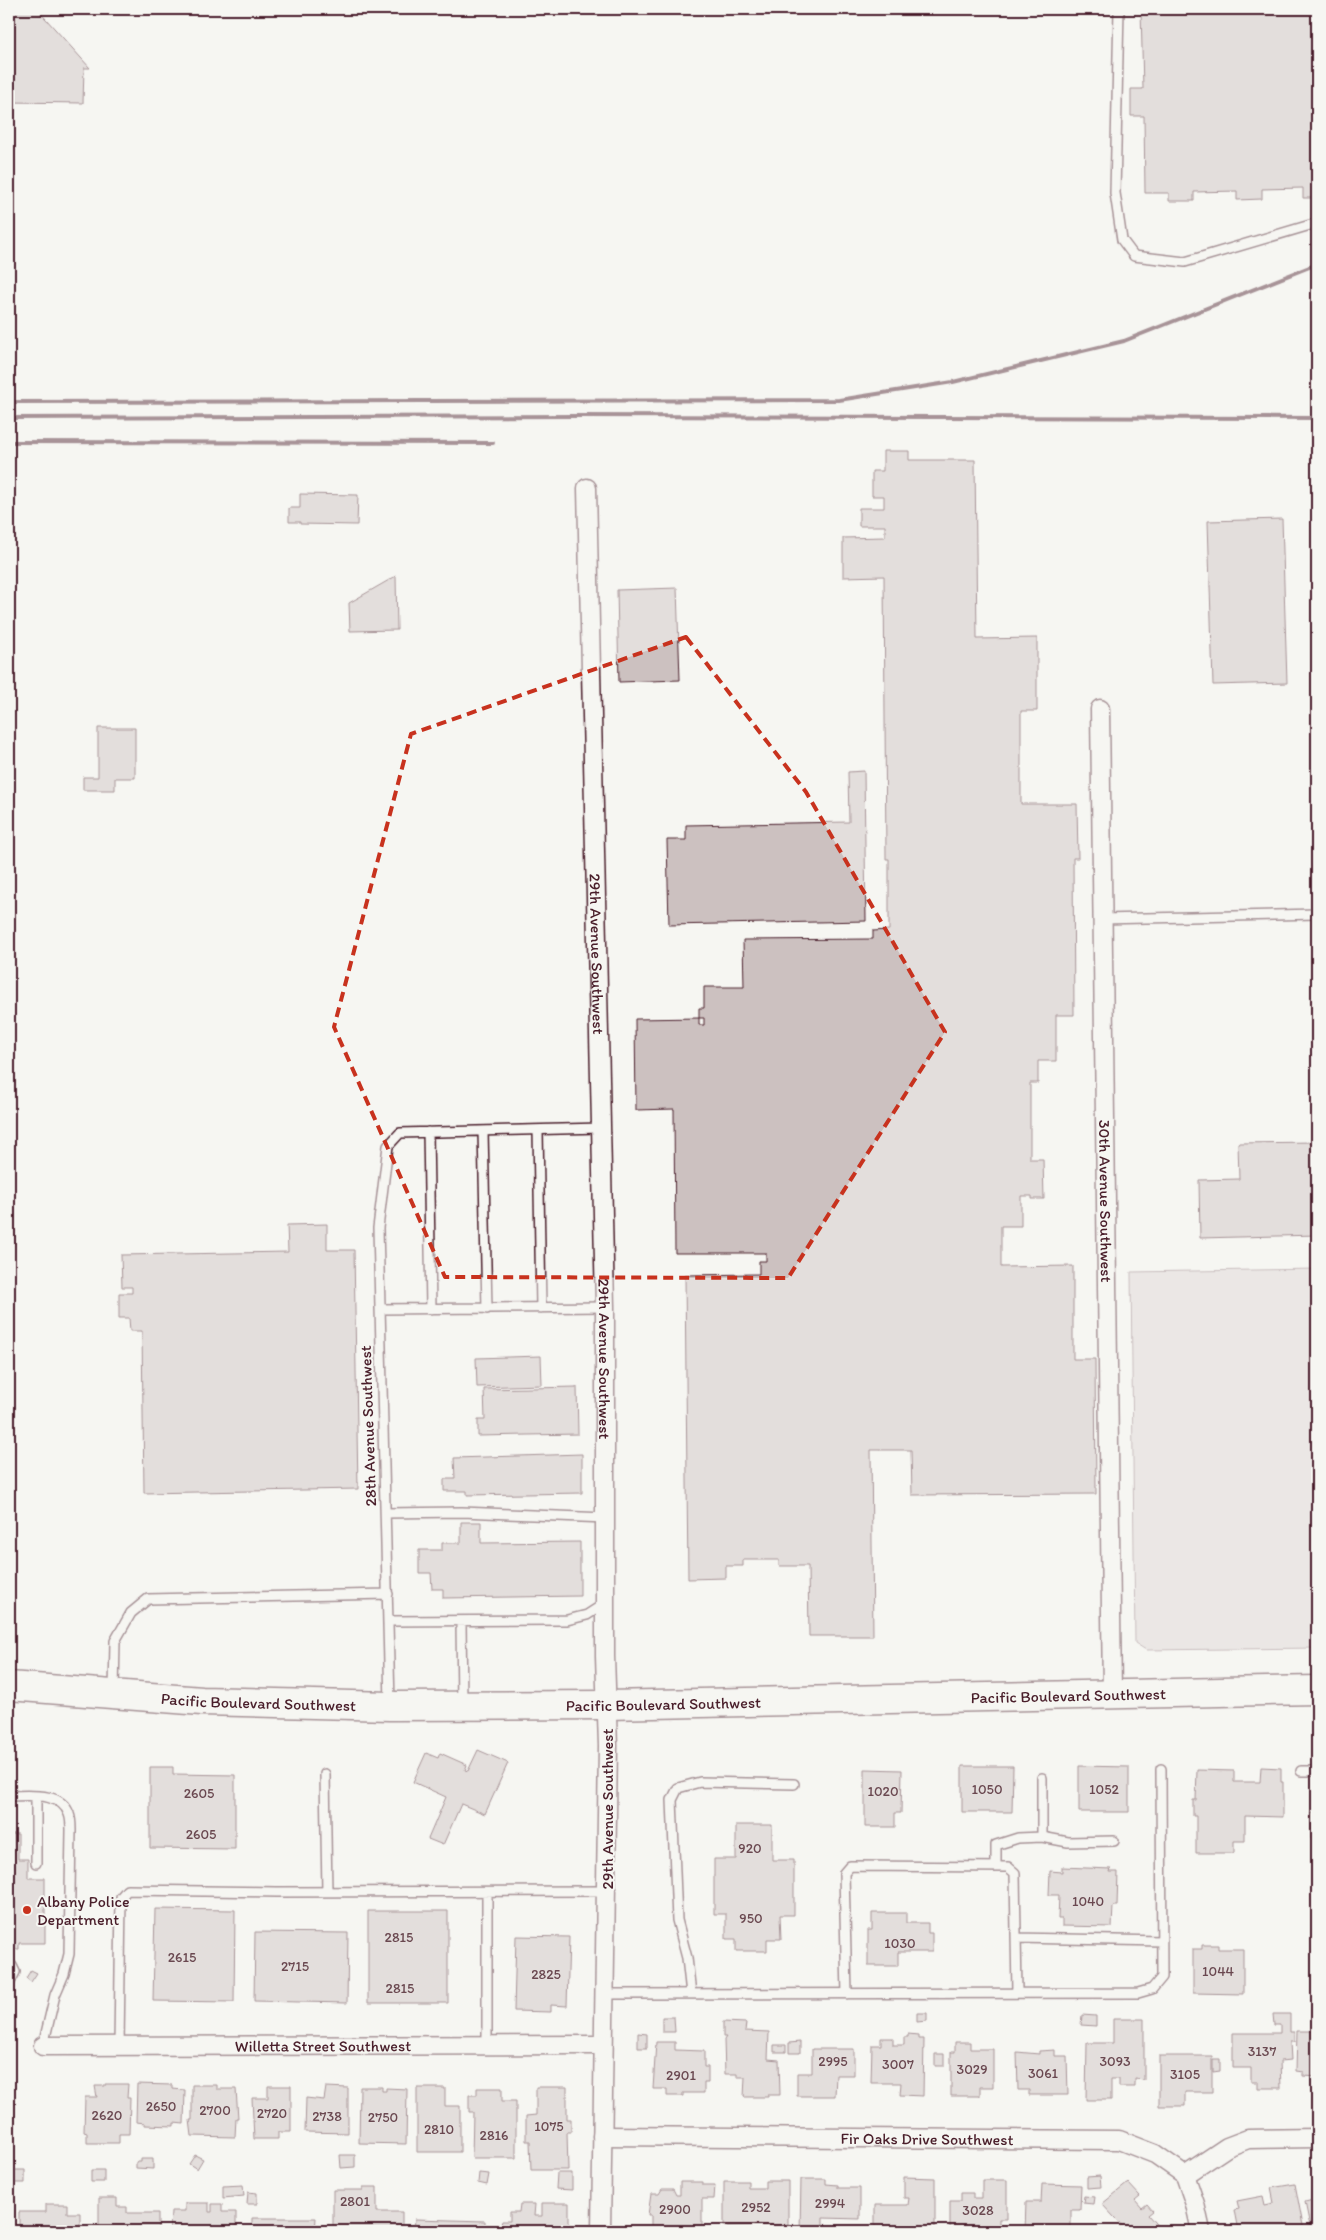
<svg xmlns="http://www.w3.org/2000/svg" width="1326" height="2240" font-family="Itim,sans-serif">
	<style>
		.park { fill: #ddd6d5; stroke: #947a80 }
		.building { fill: #ccc1c0; stroke: #4a1f2b }
		.lines { fill: none; stroke-linecap: round; stroke-linejoin: round }
		.lane-casing { stroke: #4a1f2b; stroke-width: 12 }
		.street-casing { stroke: #4a1f2b; stroke-width: 21 }
		.primary-casing { stroke: #4a1f2b; stroke-width: 31 }
		.lane { stroke: #f6f6f2; stroke-width: 9 }
		.street { stroke: #f6f6f2; stroke-width: 18 }
		.primary { stroke: #f6f6f2; stroke-width: 28 }
		.rail { stroke: #4a1f2b; stroke-width: 4 }
		.marked { fill: none; stroke: #c8321e; stroke-width: 4; stroke-dasharray: 10 6; stroke-linejoin: round }
		.poi-dot { fill: #c8321e; stroke: #f6f6f2; stroke-width: 2 }
		.labels { text-anchor: middle; dominant-baseline: central; stroke-width: 4; stroke-linejoin: round; paint-order: stroke }
		.number-label { font-size: 14px; fill: #6a4850 }
		.street-label { font-size: 16px; fill: #4a1f2b; stroke: #f6f6f2 }
		.poi-label { font-size: 16px; fill: #4a1f2b; stroke: #f6f6f2; text-anchor: start }
	</style>
	<rect width="100%" height="100%" fill="#f6f6f2"/>
	<filter id="ink" filterUnits="userSpaceOnUse"><feTurbulence type="fractalNoise" baseFrequency=".02" numOctaves="2"/><feDisplacementMap in="SourceGraphic" scale="10" xChannelSelector="R" yChannelSelector="G"/><feConvolveMatrix kernelMatrix="1 2 1 2 8 2 1 2 1" color-interpolation-filters="sRGB"/></filter>
	<g filter="url(#ink)">
		<!-- park -->
		<path class="park" d="M1317 1269V1648L1146 1650 1135 1643 1131 1272Z"/>
		<!-- building -->
		<path class="building" d="M9 9H37L90 68H84L83 103 9 102Z
			M1141 9H1317V198H1303V188L1262 189V199L1237 200V191L1194 192V201H1169V193H1145L1144 116H1131V89H1143Z
			M883 451H909V460H975L977 639 1037 638V711H1021V804H1077L1078 858H1073L1074 1015H1056V1061H1038V1083H1030V1159H1043L1044 1199H1032V1196H1021V1226H1001V1267L1073 1266V1359H1095L1096 1494 912 1495 911 1450H871L873 1636H809L808 1566H779V1560H743V1566H726V1578L688 1579 685 1275 759 1274V1261H766V1253H675L674 1109 636 1110 635 1019 699 1018V1025H704V1018H699V1008H704V987H744L743 940 873 939V931L889 930V859H886L884 576 843 577V538L885 537V526H859V508H884V496H872V471H883Z
			M300 494 358 495 357 525 300 524V522H289V508H300Z
			M1282 519 1287 683 1213 685 1208 521Z
			M396 576 397 630 350 631 349 603Z
			M677 588 680 680 619 682 617 590Z
			M98 728H135V778H115V790H83V777H98Z
			M864 771 866 921 669 925 667 840H686V825L849 822 848 772Z
			M1317 1142V1235L1200 1238 1199 1180 1239 1179 1238 1143Z
			M327 1224V1250H354L358 1489 144 1493 142 1331H130L129 1318H119V1293H132V1287H122L121 1255 288 1252 287 1225Z
			M541 1356 542 1385 477 1387 476 1358Z
			M577 1387 578 1434 478 1436V1420H485L484 1389Z
			M582 1454V1493L467 1495V1491H444V1479H455L454 1458Z
			M461 1522H481V1543L580 1542V1596L443 1598V1589H432L431 1573H419V1550H442V1543H461Z
			M478 1750 508 1763 485 1814 461 1804 443 1845 428 1839 446 1797 413 1782 426 1753 438 1758 440 1753 467 1765 465 1770 468 1771Z
			M962 1766H1013L1012 1812H962Z
			M1079 1766 1129 1767V1812H1079Z
			M150 1767H173V1774L235 1775V1849L150 1848Z
			M1261 1767 1281 1768V1782H1283V1817L1245 1816V1841H1234V1853H1196V1816H1193V1800H1196L1197 1770 1234 1771V1782H1260Z
			M865 1769 902 1770 901 1813H895V1827H865Z
			M1315 1791H1317V1839H1311V1813H1315Z
			M736 1825H772V1860H794V1915H780L781 1939H767V1951H736V1939H726V1914H714V1859H736Z
			M9 1834H18V1859H28V1878H45V1943H19V1949H9Z
			M1062 1867 1111 1869 1110 1872H1118L1117 1906H1113L1112 1927 1062 1926V1919H1058L1059 1895H1049L1050 1871 1062 1872Z
			M155 1909 235 1910 234 2002 153 2001Z
			M368 1911H448V2003H368Z
			M872 1913H906V1923H928V1933H932V1952H898V1966H868V1930H872Z
			M255 1932 348 1933 347 2003 254 2001Z
			M516 1936 569 1937 567 2006 551 2005V2012L514 2011Z
			M1202 1945H1218V1949H1243V1994L1193 1993V1949H1202Z
			M31 1970 37 1973 31 1982 26 1978Z
			M917 2013H927V2021L917 2022Z
			M1273 2014H1290V2032H1294V2042H1290L1291 2060 1280 2061 1281 2088H1258V2082H1251V2068H1233V2033H1280V2025H1274Z
			M1082 2015 1096 2016V2026L1081 2025Z
			M662 2017H674L675 2032H662Z
			M1113 2019H1144V2080L1135 2079V2087H1119V2079H1111V2100H1086L1087 2043H1113Z
			M723 2022 746 2023 745 2031 769 2032 768 2059 779 2060 780 2095H768V2097H744L745 2077H737V2074H725L724 2040 726 2037H723Z
			M1297 2031H1317V2077L1303 2076V2072L1296 2071Z
			M638 2033 647 2034V2048H638Z
			M908 2034 918 2035V2039H924L923 2096 900 2095 901 2083H871L872 2045H881V2038H893V2045H904V2037H908Z
			M656 2042H675V2050L704 2051V2067H708V2083H704V2093H683V2096H667V2089H653Z
			M800 2042V2053H789V2043Z
			M955 2042H970V2049H993V2087H980V2096H951V2052H955Z
			M774 2045H786V2052H774Z
			M812 2049H854V2075H836L835 2096H797V2073H812Z
			M1055 2050V2056H1067L1068 2095H1029V2090H1018L1017 2052 1039 2054V2051Z
			M935 2054H944V2066H935Z
			M1159 2056H1212V2092H1185V2106H1159Z
			M1213 2059H1220V2071L1213 2072Z
			M105 2084H128L127 2098H130L129 2134H119V2143H87V2133L84 2132 85 2097H97L95 2086H105Z
			M137 2084 172 2085V2089L185 2090 184 2124 174 2123V2126L145 2125V2123L136 2122Z
			M192 2085H217V2089H236L238 2118H236L235 2137 192 2136 190 2120H192Z
			M268 2086H291V2132H278V2139H254L252 2098H268Z
			M326 2087 348 2088V2133L305 2132 306 2098 324 2100Z
			M360 2087H382V2091H386V2088L407 2089 406 2144 359 2143Z
			M536 2087H567V2119H571V2132H567L568 2170H531L530 2141H526V2116L536 2115Z
			M417 2088H445V2106H460V2152H417Z
			M477 2088H502V2101H516V2158H472L473 2112H469V2095H477Z
			M195 2155 203 2159 197 2169 189 2164Z
			M340 2155H355V2167L341 2168Z
			M141 2159H153V2169L136 2168V2162H141Z
			M13 2170H25V2183H13Z
			M91 2170H104V2182H91Z
			M479 2173 489 2174 487 2185 478 2183Z
			M557 2173H572V2190L556 2189Z
			M1100 2176 1101 2187 1087 2188V2177Z
			M904 2177 935 2178V2230L875 2229V2205H908L909 2198H904Z
			M801 2179H826V2184L838 2185V2188H860V2219L823 2218V2231H800Z
			M982 2180H1007V2219H999V2231H950V2201H961V2193H973V2198H982Z
			M724 2181H748V2188H765V2181H788V2225L724 2226Z
			M680 2182H703V2185H715L714 2199H702V2231H651V2215H648L651 2194H659L662 2189H673L676 2195H680Z
			M1128 2183 1140 2196 1135 2200 1142 2208 1147 2204 1153 2211 1148 2215 1161 2230 1159 2231H1127L1102 2204Z
			M1042 2184 1081 2185 1080 2210H1071V2231H1025L1026 2202H1041Z
			M1295 2184 1304 2231H1238L1234 2210 1239 2209 1237 2201 1263 2196 1265 2205 1274 2203 1271 2188Z
			M243 2185 244 2196 223 2198V2186Z
			M363 2187H377V2212H402V2231H333V2190H363Z
			M248 2192 257 2193V2204H247Z
			M1084 2196 1094 2197 1093 2204 1083 2203Z
			M99 2198H117V2207H127V2213H158V2231H99Z
			M1317 2199V2231H1309H1311L1305 2202Z
			M185 2203H209V2212H212V2204H222V2212H236V2231H170L171 2211H185Z
			M542 2203H569V2231H499L502 2221H510V2212H519L520 2204H535L534 2216H542Z
			M46 2204H67V2213H80V2231H19V2212H46Z
			M252 2218H316L315 2231H252Z
			M415 2219 485 2221V2231H414Z"/>
		<g class="lines">
			<defs>
				<path id="lane" d="M1119 9 1115 193 1122 240 1134 256 1185 262 1317 223
					M1102 919 1317 914
					M538 1130 541 1308
					M483 1131 487 1309
					M428 1132 431 1309
					M380 1309 605 1307
					M386 1513 462 1512 606 1518
					M389 1621 567 1620 587 1615 604 1604
					M461 1622 462 1704
					M114 1692 115 1641 131 1613 148 1599 388 1594
					M390 1703 378 1228 388 1146 400 1133 601 1128
					M1301 1771H1317
					M325 1774 327 1892
					M1042 1778V1837
					M9 1796C28 1796 61 1791 69 1814 71 1819 71 1825 71 1830L69 1954 64 1974 55 1995 43 2046
					M36 1796V1863
					M996 1867V1845L1018 1838 1042 1837 1068 1842 1114 1841
					M487 1893V2045
					M1017 1938 1162 1941
					M9 1965 12 1966 15 1972 9 1984
					M606 1994 1138 1993 1152 1989 1162 1977 1161 1769
					M691 1994 687 1958 677 1920 672 1800 678 1788 700 1782 794 1784
					M847 1994 844 1873 850 1866 1008 1867 1015 1873 1017 1993
					M119 2046 121 1897 127 1890 277 1892 607 1891"/>
				<g id="street">
					<path id="s1" d="M587 488 605 1307V1656L608 1746 601 2231"/>
					<path id="s2" d="M1100 709 1112 1694"/>
					<path id="s3" d="M43 2046 603 2045"/>
					<path id="s4" d="M602 2136 1119 2140 1155 2154 1185 2175 1195 2204 1201 2231"/>
					<path d="M1185 2175 1227 2147 1248 2139 1317 2138"/>
				</g>
				<g id="primary">
					<path id="s5" d="M9 1686 202 1701 390 1706 607 1705 1317 1690"/>
				</g>
			</defs>
			<!-- lane casing -->
			<use href="#lane" class="lane-casing"/>
			<!-- street casing -->
			<use href="#street" class="street-casing"/>
			<!-- primary casing -->
			<use href="#primary" class="primary-casing"/>
			<!-- lane -->
			<use href="#lane" class="lane"/>
			<!-- street -->
			<use href="#street" class="street"/>
			<!-- primary -->
			<use href="#primary" class="primary"/>
			<!-- rail -->
			<path class="rail" d="M9 402 839 400 953 382 1124 341 1317 264
				M9 418 577 416 1317 418
				M9 442 493 443"/>
		</g>
	</g>
	<!-- marked area -->
	<path d="M0 0H1326V2240H0ZM686 637 806 792 945 1032 788 1278 445 1277 334 1027 411 734Z" fill="#f6f6f2" fill-opacity=".55" fill-rule="evenodd"/>
	<path class="marked" d="M686 637 806 792 945 1032 788 1278 445 1277 334 1027 411 734Z"/>
	<!-- markers -->
	<circle class="poi-dot" cx="27" cy="1910" r="5"/>
	<g class="labels">
		<!-- number labels -->
		<g class="number-label">
			<text x="987" y="1789">1050</text>
			<text x="1104" y="1789">1052</text>
			<text x="883" y="1791">1020</text>
			<text x="199" y="1793">2605</text>
			<text x="201" y="1834">2605</text>
			<text x="750" y="1848">920</text>
			<text x="1088" y="1901">1040</text>
			<text x="751" y="1918">950</text>
			<text x="399" y="1937">2815</text>
			<text x="900" y="1943">1030</text>
			<text x="182" y="1957">2615</text>
			<text x="295" y="1966">2715</text>
			<text x="1218" y="1971">1044</text>
			<text x="546" y="1974">2825</text>
			<text x="400" y="1988">2815</text>
			<text x="1262" y="2051">3137</text>
			<text x="833" y="2061">2995</text>
			<text x="1115" y="2061">3093</text>
			<text x="898" y="2064">3007</text>
			<text x="972" y="2069">3029</text>
			<text x="1043" y="2073">3061</text>
			<text x="1185" y="2074">3105</text>
			<text x="681" y="2075">2901</text>
			<text x="161" y="2106">2650</text>
			<text x="215" y="2110">2700</text>
			<text x="272" y="2113">2720</text>
			<text x="107" y="2115">2620</text>
			<text x="327" y="2116">2738</text>
			<text x="383" y="2117">2750</text>
			<text x="549" y="2126">1075</text>
			<text x="439" y="2129">2810</text>
			<text x="494" y="2135">2816</text>
			<text x="355" y="2201">2801</text>
			<text x="830" y="2203">2994</text>
			<text x="756" y="2207">2952</text>
			<text x="675" y="2209">2900</text>
			<text x="978" y="2210">3028</text>
		</g>
		<!-- street labels -->
		<g class="street-label">
			<text stroke="none"><textPath href="#s1" startOffset="466">29th Avenue Southwest</textPath></text>
			<text stroke="none"><textPath href="#s2" startOffset="492">30th Avenue Southwest</textPath></text>
			<text stroke="none"><textPath href="#s1" startOffset="871">29th Avenue Southwest</textPath></text>
			<text transform="translate(368 1426) rotate(-92)">28th Avenue Southwest</text>
			<text stroke="none"><textPath href="#s5" startOffset="1060">Pacific Boulevard Southwest</textPath></text>
			<text stroke="none"><textPath href="#s5" startOffset="250">Pacific Boulevard Southwest</textPath></text>
			<text stroke="none"><textPath href="#s5" startOffset="655">Pacific Boulevard Southwest</textPath></text>
			<text transform="translate(607 1809) rotate(-90)">29th Avenue Southwest</text>
			<text stroke="none"><textPath href="#s3" startOffset="280">Willetta Street Southwest</textPath></text>
			<text stroke="none"><textPath href="#s4" startOffset="325">Fir Oaks Drive Southwest</textPath></text>
		</g>
		<!-- poi labels -->
		<g class="poi-label">
			<text x="37" y="1901">Albany Police<tspan x="37" dy="18">Department</tspan></text>
		</g>
	</g>
	<!-- margin -->
	<rect width="1326" height="2240" fill="none" stroke="#f6f6f2" stroke-width="30"/>
	<rect x="15" y="15" width="1296" height="2210" fill="none" stroke="#4a1f2b" stroke-width="2" filter="url(#ink)"/>
</svg>
